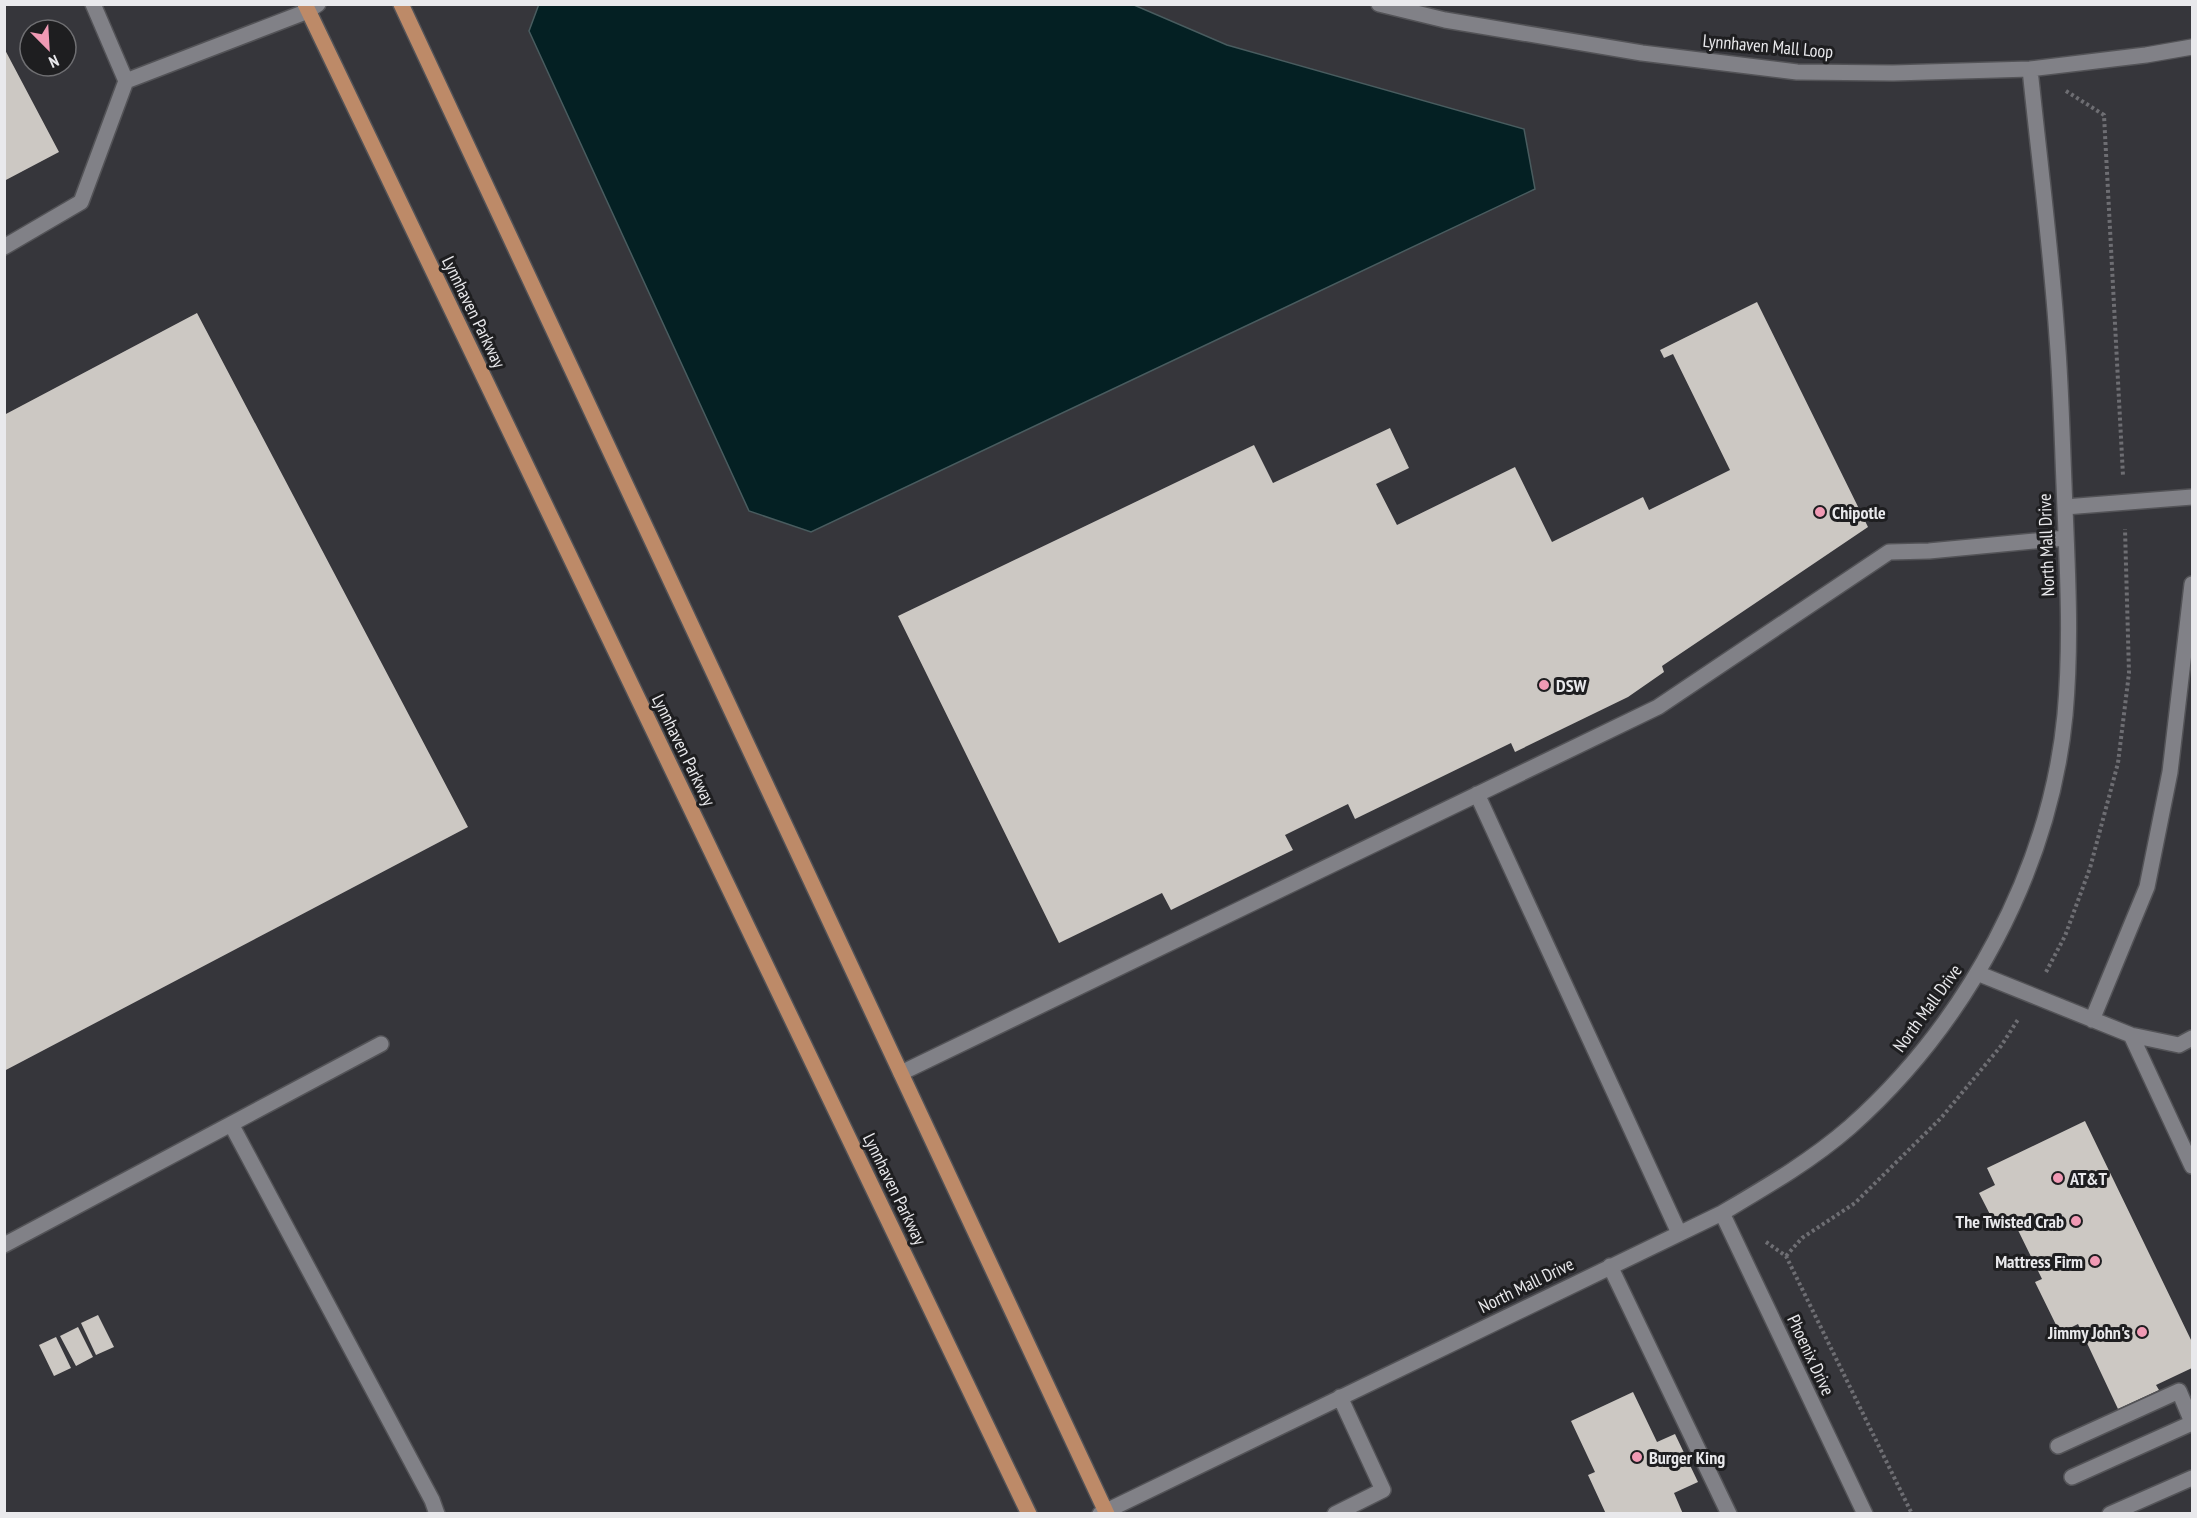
<svg xmlns="http://www.w3.org/2000/svg" width="2197" height="1518" font-family="'PT Sans Narrow',sans-serif">
	<style>
		.water { fill: #042023; stroke: #495c5f; stroke-width: 1.5 }
		.building { fill: #ccc8c3 }
		.lines { fill: none; stroke-linecap: round; stroke-linejoin: round }
		.minor-casing { stroke: #535357; stroke-width: 18 }
		.major-casing { stroke: #535357; stroke-width: 18 }
		.path { stroke: #6e6e73; stroke-width: 4; stroke-dasharray: 3 3; stroke-linecap: butt }
		.minor { stroke: #818187; stroke-width: 15 }
		.major { stroke: #bd8a68; stroke-width: 15 }
		.poi-dot { fill: #f09ab4; stroke: #1e1e20; stroke-width: 2 }
		.labels { text-anchor: middle; dominant-baseline: central; stroke-width: 6; stroke-linejoin: round; paint-order: stroke }
		.street-label { font-size: 18px; fill: #e9e9ec; stroke: #1e1e20 }
		.poi-label { font-size: 18px; font-weight: bold; fill: #e9e9ec; stroke: #1e1e20; text-anchor: start }
	</style>
	<rect width="100%" height="100%" fill="#36363b"/>
	<!-- water -->
	<path class="water" d="M539 4 1134 5 1227 45 1524 129 1535 189 811 532 749 511 529 31Z"/>
	<!-- building -->
	<path class="building" d="M4 48 59 152 4 181Z
		M1757 302 1868 527 1662 666 1664 672 1628 697 1515 752 1511 743 1355 819 1348 804 1285 835 1293 850 1171 910 1162 893 1059 943 898 616 1254 445 1273 483 1390 428 1409 468 1376 484 1397 525 1515 467 1552 542 1643 497 1649 510 1730 470 1673 354 1664 358 1660 350Z
		M197 313 468 827 4 1071V415Z
		M2085 1121 2192 1342V1368L2156 1385 2159 1390 2118 1409 2078 1324 2060 1333 2035 1282 2042 1279 2014 1222 1998 1230 1979 1193 1995 1185 1987 1168Z
		M98 1315 114 1347 96 1355 81 1323Z
		M78 1327 93 1357 76 1366 60 1336Z
		M56 1337 71 1368 54 1376 39 1345Z
		M1633 1392 1657 1442 1675 1434 1698 1482 1674 1493 1683 1514H1606L1588 1475 1595 1472 1571 1421Z"/>
	<g class="lines">
		<defs>
			<path id="minor" d="M93 4 126 81
				M1379 4 1445 20 1642 53 1797 72 1893 73 2030 69 2146 55 2192 47
				M4 247 81 202 126 81 308 11 318 4
				M2065 507 2192 497
				M1477 794 1679 1233
				M1977 973 2131 1035 2179 1045 2192 1038
				M2092 1020 2147 887 2170 772 2192 584
				M2131 1035 2192 1166
				M901 1073 1658 707 1889 552 1929 551 2066 538
				M231 1124 432 1500 437 1514
				M1722 1213 1865 1514
				M4 1245 381 1044
				M1610 1266 1729 1514
				M2058 1446 2179 1391 2192 1422
				M2072 1477 2192 1423
				M1100 1514 1722 1213C1766 1187 1811 1161 1850 1127 1966 1024 2050 870 2065 715 2072 638 2067 561 2064 484 2062 435 2061 386 2057 337 2051 247 2039 158 2030 69
				M1335 1514 1383 1490 1340 1397
				M2110 1514 2192 1478"/>
			<path id="major" d="M305 4 1029 1514
				M401 4 1107 1514"/>
		</defs>
		<!-- minor casing -->
		<use href="#minor" class="minor-casing"/>
		<!-- major casing -->
		<use href="#major" class="major-casing"/>
		<!-- path -->
		<path class="path" d="M2066 91 2104 115 2123 476
			M2046 972 2065 936 2090 868 2118 763 2129 673 2125 529
			M1766 1242 1786 1256 1912 1514
			M1786 1256 1802 1238 1855 1203 1941 1118 2001 1046 2019 1018"/>
		<!-- minor -->
		<use href="#minor" class="minor"/>
		<!-- major -->
		<use href="#major" class="major"/>
	</g>
	<!-- markers -->
	<g class="poi-dot">
		<circle cx="1820" cy="512" r="6"/>
		<circle cx="1544" cy="685" r="6"/>
		<circle cx="2058" cy="1178" r="6"/>
		<circle cx="2076" cy="1221" r="6"/>
		<circle cx="2095" cy="1261" r="6"/>
		<circle cx="2142" cy="1332" r="6"/>
		<circle cx="1637" cy="1457" r="6"/>
	</g>
	<g class="labels">
		<!-- street labels -->
		<g class="street-label">
			<text transform="translate(1768 46) rotate(5)">Lynnhaven Mall Loop</text>
			<text transform="translate(474 312) rotate(64)">Lynnhaven Parkway</text>
			<text transform="translate(2046 545) rotate(-92)">North Mall Drive</text>
			<text transform="translate(684 750) rotate(64)">Lynnhaven Parkway</text>
			<text transform="translate(1927 1008) rotate(-54)">North Mall Drive</text>
			<text transform="translate(895 1189) rotate(64)">Lynnhaven Parkway</text>
			<text transform="translate(1526 1285) rotate(-26)">North Mall Drive</text>
			<text transform="translate(1811 1355) rotate(65)">Phoenix Drive</text>
		</g>
		<!-- poi labels -->
		<g class="poi-label">
			<text x="1832" y="512">Chipotle</text>
			<text x="1556" y="685">DSW</text>
			<text x="2070" y="1178">AT&amp;T</text>
			<text x="2064" y="1221" text-anchor="end">The Twisted Crab</text>
			<text x="2083" y="1261" text-anchor="end">Mattress Firm</text>
			<text x="2130" y="1332" text-anchor="end">Jimmy John's</text>
			<text x="1649" y="1457">Burger King</text>
		</g>
	</g>
	<!-- border -->
	<rect width="2197" height="1518" fill="none" stroke="#e9e9ec" stroke-width="12"/>
	<!-- north arrow -->
	<g transform="translate(48 48) rotate(156)"><circle r="28" fill="#1e1e20" stroke="#6f6f72" stroke-width="1.5"/>
	<path d="M0-4.5L10 22L0 15L-10 22Z" fill="#f09ab4"/>
	<text y="-9" font-size="16" font-weight="bold" text-anchor="middle" fill="#e9e9ec">N</text>
	</g>
</svg>
